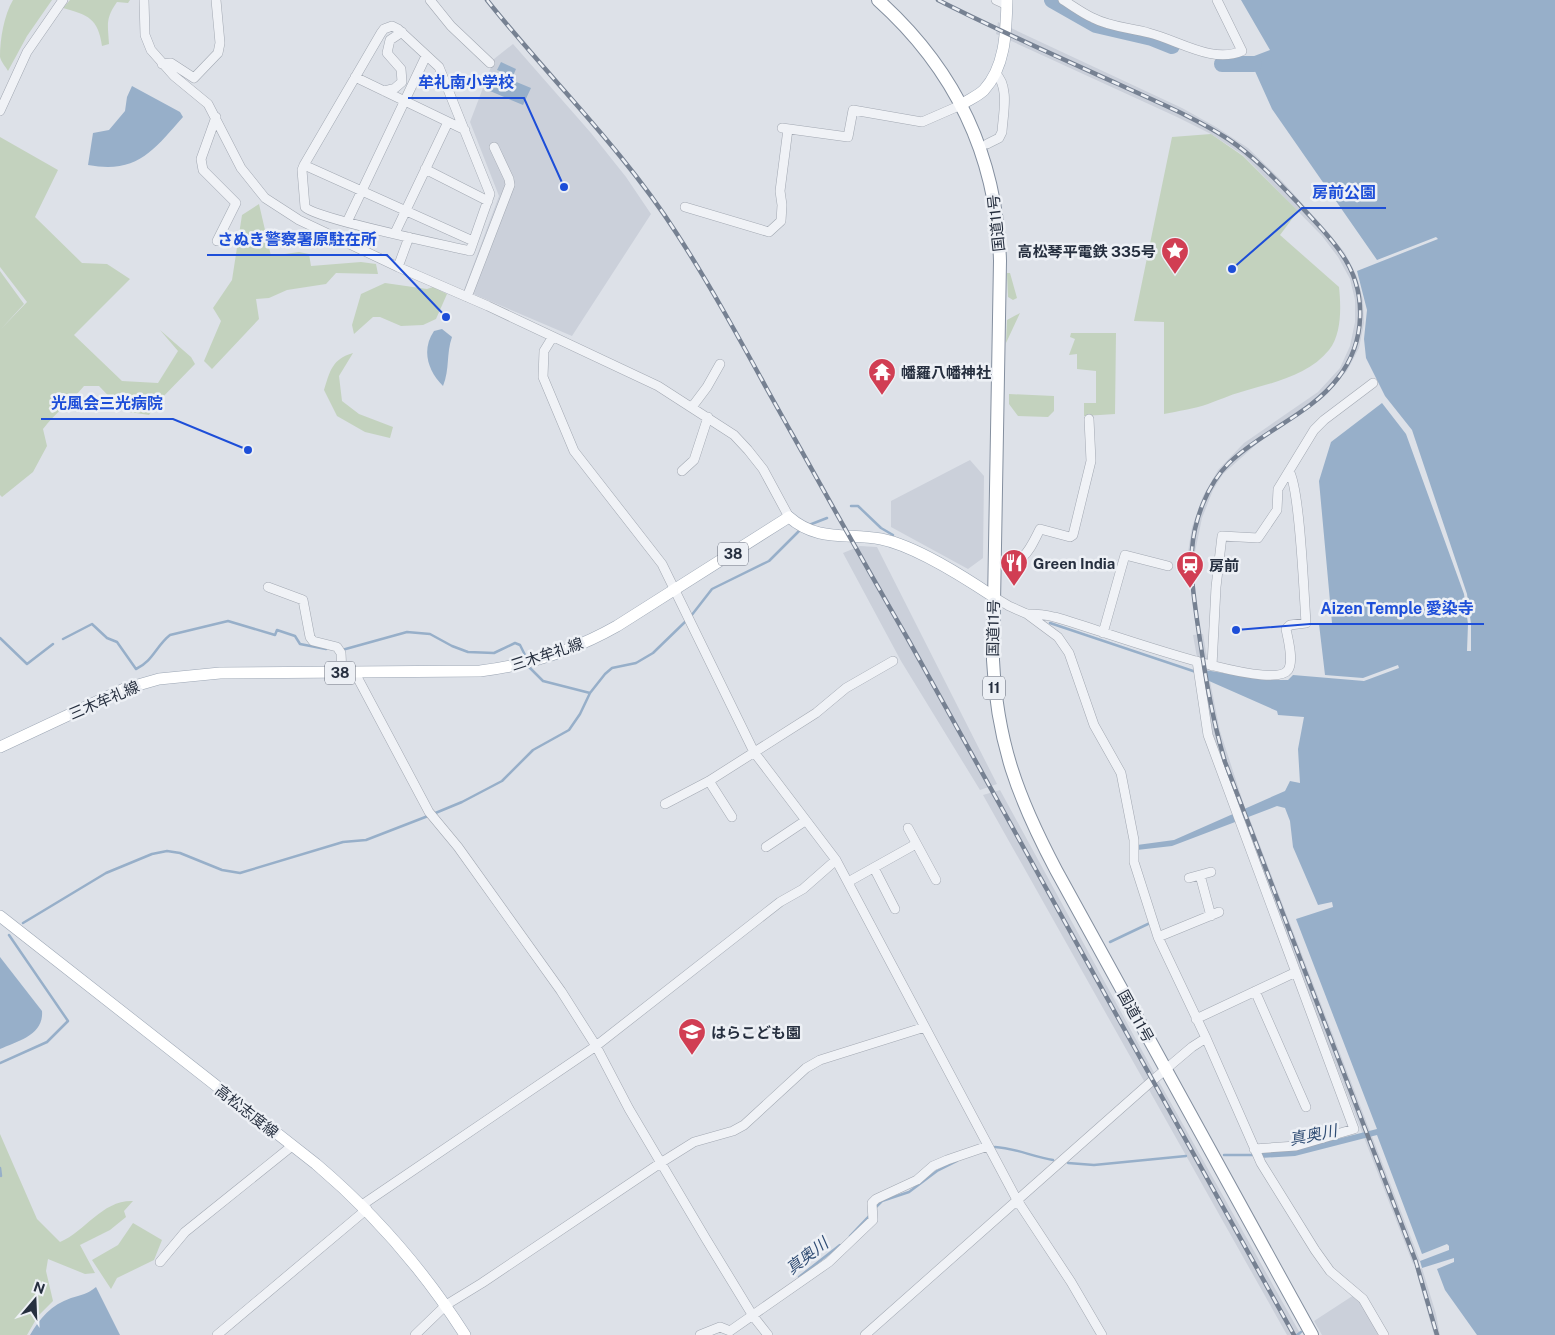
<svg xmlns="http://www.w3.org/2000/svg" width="1555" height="1335" font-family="'Public Sans','Noto Sans JP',sans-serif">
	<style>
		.built { fill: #cbd0da }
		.green { fill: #c3d2be }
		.water { fill: #97afc9 }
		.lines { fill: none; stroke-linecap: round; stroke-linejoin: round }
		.stream { stroke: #97afc9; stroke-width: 2.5 }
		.river { stroke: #97afc9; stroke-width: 16 }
		.minor-casing { stroke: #a2a8b2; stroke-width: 10 }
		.major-casing { stroke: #9ca6b4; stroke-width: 12 }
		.highway-casing { stroke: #848f9f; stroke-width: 14 }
		.minor { stroke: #f0f2f6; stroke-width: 9 }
		.major { stroke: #fff; stroke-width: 11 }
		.highway { stroke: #fff; stroke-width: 12 }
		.rail-casing { stroke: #768192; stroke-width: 4.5 }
		.rail { stroke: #edf0f5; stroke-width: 2.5; stroke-dasharray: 8; stroke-linecap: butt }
		.labels { text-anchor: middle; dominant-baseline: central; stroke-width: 5; stroke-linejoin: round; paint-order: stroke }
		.shield { fill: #edf0f5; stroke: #626976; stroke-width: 1 }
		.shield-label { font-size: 14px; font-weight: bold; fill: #262f3f }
		.street-label { font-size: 15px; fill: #262f3f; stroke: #edf0f5 }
		.poi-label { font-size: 15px; font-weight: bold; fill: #262f3f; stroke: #edf0f5; text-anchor: start }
		.water-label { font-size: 16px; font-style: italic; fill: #304d74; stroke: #edf0f5 }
		.leader { fill: none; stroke: #1d4ed8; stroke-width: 2 }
		.callout-dot { fill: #1d4ed8; stroke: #edf0f5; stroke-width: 2 }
		.callout-label { font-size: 16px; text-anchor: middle; font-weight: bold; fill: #1d4ed8; stroke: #edf0f5; stroke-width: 5; stroke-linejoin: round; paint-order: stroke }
	</style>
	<rect width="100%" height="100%" fill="#dde1e8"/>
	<!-- built -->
	<path class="built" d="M998 22 1182 108 1216 127 1248 148 1282 181 1328 232 1345 253 1357 277 1363 300 1364 323 1359 348 1347 371 1324 397 1259 442 1223 474 1213 490 1202 518 1194 557 1187 558 1192 527 1203 496 1218 470 1244 443 1318 392 1340 368 1350 346 1355 322V300L1350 279 1338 257 1322 236 1243 155 1211 134 1177 117 996 34Z
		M513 44 591 133 626 177 651 214 572 336 464 290 499 196 470 122 494 59Z
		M970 460 984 476 983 558 968 569 891 527V501Z
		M860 546 877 547 997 784 980 790 901 661 843 553Z
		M1203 634 1209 670 1199 669 1193 635Z
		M1200 677 1210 681 1220 731 1245 808 1238 812 1215 746Z
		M1000 790 1157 1078 1301 1335H1287L983 795Z
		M1249 817 1420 1261 1413 1264 1241 820Z
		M1422 1268 1436 1314 1440 1335H1434L1416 1271Z
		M1354 1295 1361 1301 1381 1335H1322L1314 1321Z"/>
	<!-- green -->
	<path class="green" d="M13 0H52L27 36 8 71C6 67 1 62 0 57 0 39 4 15 13 0Z
		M70 0H130L128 3 117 2C105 19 108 25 109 44L102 46C98 18 88 15 63 8Z
		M1211 134 1243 156 1298 211 1280 235 1339 287C1341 306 1342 334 1329 350 1308 376 1271 383 1241 392 1230 395 1219 400 1208 404 1194 409 1178 411 1164 414V322L1134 321 1172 137Z
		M0 137 58 170 35 217 82 263 107 264 130 279 74 335 122 381 158 383 178 351 160 330 191 357 195 364 156 404 149 415 123 411 99 386H84C71 402 55 413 43 429L47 446 33 472 2 497 0 495V271L24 304 1 329 27 302 0 267Z
		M259 204 271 256 299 252 309 254 311 266 361 262 376 264 378 274 336 273 326 284 287 290 269 298 256 299 259 319 212 369 204 361 221 321 213 308 232 280 242 215Z
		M1007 273H1010L1017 298 1013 300 1008 297Z
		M385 283 427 289 433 287 447 294 436 319 423 325 401 326 380 317H373L354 334 352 325 361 294Z
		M1020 313 1006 343 1007 320Z
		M1071 333H1116L1115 414 1084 416V403H1096V371L1077 369V354L1069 355 1075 339 1070 337Z
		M353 353 339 376 342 401 359 414 393 427 390 438 365 432 337 416 324 390C330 371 332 359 353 353Z
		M1009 394 1054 396V411L1048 417 1018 416 1009 404Z
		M0 1134 37 1219 60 1242C86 1231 102 1200 133 1201L124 1211 126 1217 110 1230 80 1245 95 1273 85 1274 48 1259 46 1271 53 1301 38 1316 27 1335H0Z
		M133 1223 162 1240 154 1260 117 1278 111 1289 92 1260 118 1245Z"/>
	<!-- water -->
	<path class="water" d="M1241 0H1555V1335H1477L1445 1290 1437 1269 1454 1262V1258L1422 1268 1420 1261 1449 1250V1246L1447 1244 1422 1254 1377 1135 1295 1156 1261 1158 1258 1152 1293 1150 1377 1129 1296 919 1333 907 1332 902 1318 905 1293 847 1290 821 1285 808 1277 806 1172 846 1137 850V845L1174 840 1285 791 1290 781 1300 783 1298 749 1304 717 1278 715 1277 711 1200 677 1199 669 1265 680H1288L1293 675 1364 681 1399 668 1398 665 1363 678 1325 675 1319 624 1332 623 1319 481 1331 442 1382 403 1406 434 1464 594 1468 624 1467 651H1471V624L1467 594 1412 430 1385 396 1366 358 1364 339 1367 310 1357 271 1438 239 1436 237 1377 260 1272 109 1254 69V64L1249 58 1270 50Z
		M501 62 516 69 513 76 497 70Z
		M497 74 531 88 523 105 490 91Z
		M132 86 180 112 183 117C153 151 137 174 88 165L93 133 109 130 125 111 127 97Z
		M442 329 452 337C446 354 450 369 443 386 428 371 421 350 434 331Z
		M0 957 42 1011C44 1035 18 1041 0 1049Z
		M96 1287 120 1335H30C40 1318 51 1305 71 1298 81 1295 88 1294 96 1287Z"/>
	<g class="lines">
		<!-- stream -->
		<path class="stream" d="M851 506H858L881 528 893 535
			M809 525 827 518
			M691 616 712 589 769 561 800 530
			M1050 623 1196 672
			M0 638 27 664 53 644
			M63 639 92 624 107 638 117 642 136 669C153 661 156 646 170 635L228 621 275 635 277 630 295 636 300 644 326 649
			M342 650 407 632 430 634 452 646 468 652 494 653 515 643 520 645 525 655
			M529 667 543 681 590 693
			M433 814 462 802 502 781 533 750 569 730 580 714 590 693 605 674 612 668 636 663 653 653 687 620
			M23 923 106 873 152 854 167 851 180 853 222 870 240 873 343 842 366 840 428 816
			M1110 942 1150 923
			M0 1063 47 1042 68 1021 9 935
			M995 1147C1015 1148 1034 1157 1053 1160
			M1224 1155H1253
			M1068 1163 1094 1165 1186 1156
			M0 1168 1 1176
			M875 1208 882 1201 909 1192 937 1171 957 1161
			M850 1236 870 1215
			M799 1277 840 1245
			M1297 1335 1301 1332"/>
		<!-- river -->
		<path class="river" d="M1052 0 1096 25 1152 38 1172 46
			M1222 64H1254"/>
		<defs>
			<path id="minor" d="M144 0 145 35 151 50 174 76 208 104 241 168 265 198 299 220 398 267 488 306 658 386 734 435 748 450 763 469 789 517
				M430 0 451 26 490 63
				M996 0 1007 5
				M1063 0C1073 6 1082 13 1093 18 1110 27 1131 28 1149 33 1178 40 1212 64 1242 51L1217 0
				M392 26 398 29 439 67 490 194 470 251C445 245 316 219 305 207L302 170 304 165 381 33 384 29Z
				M162 64 171 63 194 78 218 53 220 43 216 0
				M355 77 465 130
				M384 91 395 88 402 82 401 69 387 53 390 40 402 32
				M0 111 27 52 63 0
				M216 117 201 159 203 170 236 203 217 241
				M782 128 848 137 853 110 922 122 961 105
				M987 144 999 138 1002 132C1003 114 1010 86 995 73
				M304 165 473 241
				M425 169 488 201
				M685 207 769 232 781 221 782 205 780 191 788 129
				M347 222 426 56
				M395 233 448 122
				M398 267 409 237
				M467 297 510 185 509 179 494 147
				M552 338 544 351 543 377 574 451 662 564 754 752 836 860 1017 1200 1071 1282 1102 1335
				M692 407 707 387 720 364
				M682 471 694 460 708 417
				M995 563C1024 565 1028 553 1040 529L1070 537 1073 535 1091 461 1089 419
				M268 587 303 600 310 637 313 641 337 647 341 653 342 673
				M994 597 1009 606 1027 614 1058 637 1069 653 1094 725 1121 773 1134 840V862L1158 937 1206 1038 1261 1163 1315 1250 1330 1271 1363 1299 1384 1335
				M1028 614C1036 614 1046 615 1054 617 1085 624 1271 695 1288 670 1294 661 1288 639 1286 629L1290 625 1306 623C1304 596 1300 488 1289 471
				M1103 633 1125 555 1168 566
				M1197 661 1208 735 1354 1129 1296 1146 1254 1149
				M1212 666 1216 587 1222 536 1258 538 1277 510 1278 489 1314 430 1324 420 1373 383
				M355 673 429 812 458 847 561 991 596 1046 629 1109 706 1239 753 1316 768 1335
				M709 781 732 817
				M665 804 709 781 816 713 846 688 893 661
				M908 828 936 880
				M766 847 805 821
				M874 868 895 909
				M1200 875 1211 916
				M1189 878 1211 872
				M848 882 916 844
				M1158 937 1219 912
				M1255 991 1306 1107
				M1196 1019 1296 972
				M362 1205 596 1046 780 902 803 889 836 860
				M160 1262 185 1232 292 1146
				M217 1335 367 1209
				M415 1335 446 1305 482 1283 662 1162 694 1142 733 1131 744 1125 806 1068 820 1060 925 1027
				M700 1335 720 1327 730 1331 829 1262 873 1220 872 1203 876 1199 917 1180 933 1166 947 1160 988 1146
				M865 1335 1153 1080 1192 1047 1206 1038"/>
			<path id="major" d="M961 105C968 100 978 96 984 90 1006 66 1006 30 1007 0
				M0 747 124 689 159 679 220 673 480 671C529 665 573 651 617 626L789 517C817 542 848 533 881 539 916 546 964 577 994 597
				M0 916 316 1164C375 1214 423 1269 465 1335"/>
			<path id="highway" d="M878 0C956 70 997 156 1000 261L993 660C997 743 1018 798 1056 870L1312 1335"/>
		</defs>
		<!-- minor casing -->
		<use href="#minor" class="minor-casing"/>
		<!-- major casing -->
		<use href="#major" class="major-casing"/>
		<!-- highway casing -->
		<use href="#highway" class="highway-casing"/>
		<!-- minor -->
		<use href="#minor" class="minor"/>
		<!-- major -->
		<use href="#major" class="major"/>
		<!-- highway -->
		<use href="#highway" class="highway"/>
		<defs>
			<path id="rail" d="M487 0C549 78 623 149 677 234 710 285 739 338 768 391 815 475 861 558 909 641L1294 1335
				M938 0C997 30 1058 57 1118 84 1155 101 1194 117 1228 139 1255 157 1277 181 1299 204 1313 220 1329 235 1341 253 1368 291 1366 342 1338 378 1311 414 1262 431 1229 463 1207 485 1194 520 1192 550 1190 573 1194 597 1197 620 1204 668 1211 715 1225 762L1416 1262 1437 1335"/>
		</defs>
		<!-- rail casing -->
		<use href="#rail" class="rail-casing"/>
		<!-- rail -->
		<use href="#rail" class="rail"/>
	</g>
	<!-- icons -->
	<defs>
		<symbol id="sight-pin" viewBox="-11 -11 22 30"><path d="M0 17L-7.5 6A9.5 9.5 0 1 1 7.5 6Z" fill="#d13e53" stroke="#edf0f5"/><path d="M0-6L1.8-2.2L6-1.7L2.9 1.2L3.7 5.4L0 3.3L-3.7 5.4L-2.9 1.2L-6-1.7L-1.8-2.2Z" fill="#fff"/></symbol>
		<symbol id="temple-pin" viewBox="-11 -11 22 30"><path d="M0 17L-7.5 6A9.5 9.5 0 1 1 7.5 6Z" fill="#d13e53" stroke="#edf0f5"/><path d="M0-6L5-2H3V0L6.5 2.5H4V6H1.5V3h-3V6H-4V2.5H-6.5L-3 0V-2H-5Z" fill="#fff"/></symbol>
		<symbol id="restaurant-pin" viewBox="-11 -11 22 30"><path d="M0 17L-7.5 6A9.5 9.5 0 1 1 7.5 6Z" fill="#d13e53" stroke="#edf0f5"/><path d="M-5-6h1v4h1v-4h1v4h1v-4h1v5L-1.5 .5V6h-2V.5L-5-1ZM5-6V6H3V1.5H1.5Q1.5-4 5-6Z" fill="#fff"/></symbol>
		<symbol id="station-pin" viewBox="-11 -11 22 30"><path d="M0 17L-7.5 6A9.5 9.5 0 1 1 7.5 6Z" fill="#d13e53" stroke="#edf0f5"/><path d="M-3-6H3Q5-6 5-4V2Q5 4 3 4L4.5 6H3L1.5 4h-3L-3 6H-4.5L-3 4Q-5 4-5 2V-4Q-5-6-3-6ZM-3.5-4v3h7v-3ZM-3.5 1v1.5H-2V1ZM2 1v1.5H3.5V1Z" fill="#fff"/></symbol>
		<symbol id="school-pin" viewBox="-11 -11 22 30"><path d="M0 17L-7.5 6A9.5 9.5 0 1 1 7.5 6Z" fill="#d13e53" stroke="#edf0f5"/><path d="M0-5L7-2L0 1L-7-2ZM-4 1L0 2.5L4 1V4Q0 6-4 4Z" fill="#fff"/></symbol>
	</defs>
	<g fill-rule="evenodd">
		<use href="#sight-pin" x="1159" y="235" width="32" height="43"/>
		<use href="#temple-pin" x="866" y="356" width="32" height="43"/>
		<use href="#restaurant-pin" x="998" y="547" width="32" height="43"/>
		<use href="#station-pin" x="1174" y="549" width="32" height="43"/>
		<use href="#school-pin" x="676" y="1016" width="32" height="43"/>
	</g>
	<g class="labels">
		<!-- shield labels -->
		<g class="shield">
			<rect x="718" y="542.5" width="30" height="23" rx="4"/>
			<rect x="325" y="661.5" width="30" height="23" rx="4"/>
			<rect x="983" y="676.5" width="22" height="23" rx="4"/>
		</g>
		<g class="shield-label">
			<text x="733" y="554">38</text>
			<text x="340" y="673">38</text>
			<text x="994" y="688">11</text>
		</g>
		<!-- street labels -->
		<g class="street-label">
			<text transform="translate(996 223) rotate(-96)">国道11号</text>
			<text transform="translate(993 628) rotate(-89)">国道11号</text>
			<text transform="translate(547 654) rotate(-18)">三木牟礼線</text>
			<text transform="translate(104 700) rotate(-23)">三木牟礼線</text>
			<text transform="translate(1136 1016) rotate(61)">国道11号</text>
			<text transform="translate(247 1111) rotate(38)">高松志度線</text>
		</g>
		<!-- poi labels -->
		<g class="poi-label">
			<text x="1156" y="251" text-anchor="end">高松琴平電鉄 335号</text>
			<text x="901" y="372">幡羅八幡神社</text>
			<text x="1033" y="563">Green India</text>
			<text x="1209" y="565">房前</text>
			<text x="711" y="1032">はらこども園</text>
		</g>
		<!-- water labels -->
		<g class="water-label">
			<text transform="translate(1313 1135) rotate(-11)">真奥川</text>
			<text transform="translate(807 1256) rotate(-38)">真奥川</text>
		</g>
	</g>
	<!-- callouts -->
	<path class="leader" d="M564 187L524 98H408M1232 269L1302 208H1386M446 317L387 255H207M248 450L173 419H41M1236 630L1310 624H1484"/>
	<g class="callout-dot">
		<circle cx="564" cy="187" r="5"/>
		<circle cx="1232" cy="269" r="5"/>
		<circle cx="446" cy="317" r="5"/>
		<circle cx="248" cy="450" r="5"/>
		<circle cx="1236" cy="630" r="5"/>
	</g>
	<g class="callout-label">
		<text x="466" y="88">牟礼南小学校</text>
		<text x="1344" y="198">房前公園</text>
		<text x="297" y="245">さぬき警察署原駐在所</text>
		<text x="107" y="409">光風会三光病院</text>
		<text x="1397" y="614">Aizen Temple 愛染寺</text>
	</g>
	<!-- north arrow -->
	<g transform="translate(35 1300) rotate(19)" stroke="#edf0f5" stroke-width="4" paint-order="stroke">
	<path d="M0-4L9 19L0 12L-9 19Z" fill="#262f3f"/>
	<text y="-8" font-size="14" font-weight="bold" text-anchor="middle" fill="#262f3f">N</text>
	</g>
</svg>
